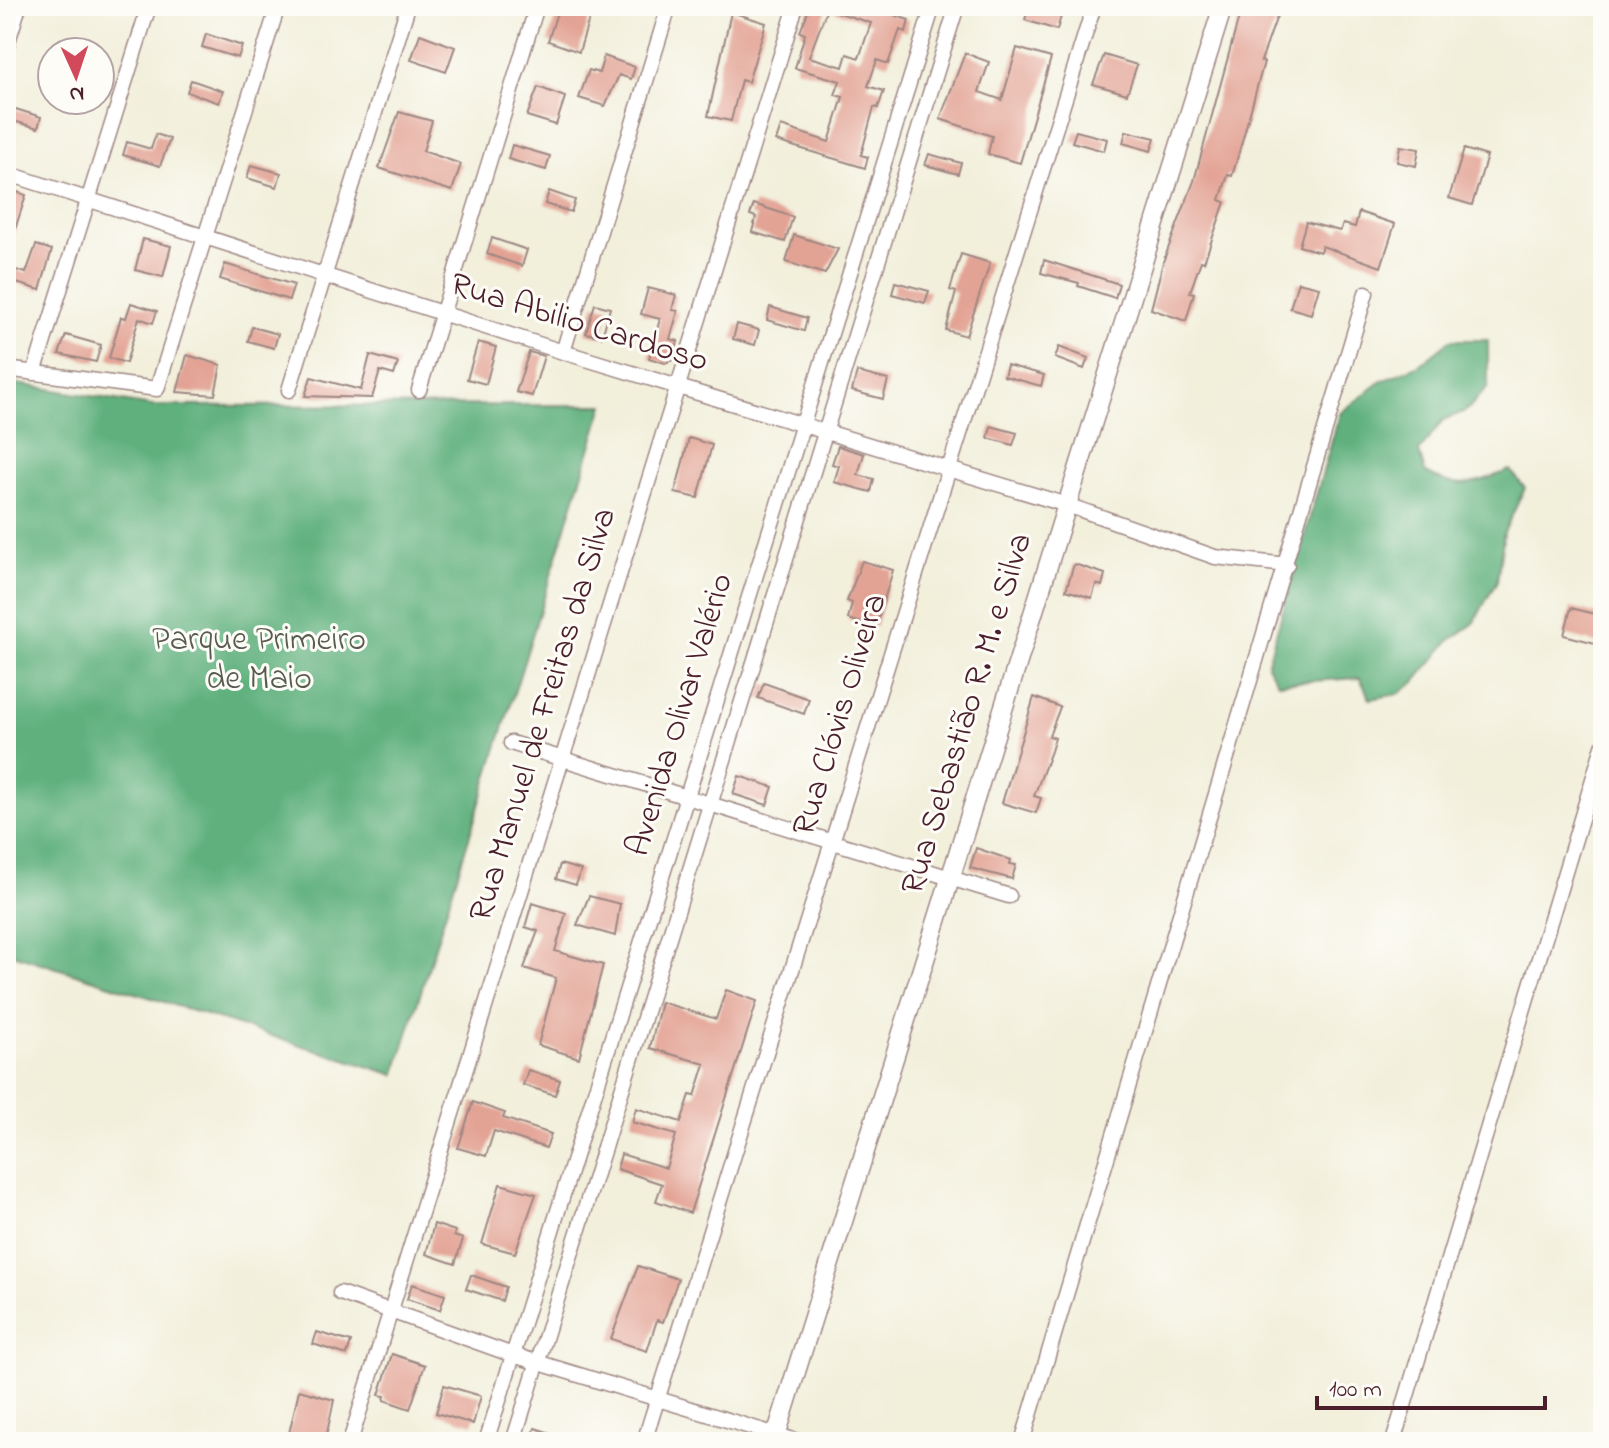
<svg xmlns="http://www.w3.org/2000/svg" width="1609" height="1448" font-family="'Indie Flower',sans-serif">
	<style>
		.forest { fill: #5eb07d; stroke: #546854; stroke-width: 2 }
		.building { fill: #e3a394; fill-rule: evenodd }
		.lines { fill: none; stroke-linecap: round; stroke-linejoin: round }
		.minor-casing { stroke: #9e8783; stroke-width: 17 }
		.tertiary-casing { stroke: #9e8783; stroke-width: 21 }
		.minor { stroke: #fff; stroke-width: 14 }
		.tertiary { stroke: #fff; stroke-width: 18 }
		.labels { text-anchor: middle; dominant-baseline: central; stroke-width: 6; stroke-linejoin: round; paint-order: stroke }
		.street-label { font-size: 34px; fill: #4a1f2b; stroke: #fdfcf7 }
		.park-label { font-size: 34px; fill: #585c4f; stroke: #fdfcf7 }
	</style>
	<rect width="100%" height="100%" fill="#fdfcf7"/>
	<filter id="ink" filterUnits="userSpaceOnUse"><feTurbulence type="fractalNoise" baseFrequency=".0125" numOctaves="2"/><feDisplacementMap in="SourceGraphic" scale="16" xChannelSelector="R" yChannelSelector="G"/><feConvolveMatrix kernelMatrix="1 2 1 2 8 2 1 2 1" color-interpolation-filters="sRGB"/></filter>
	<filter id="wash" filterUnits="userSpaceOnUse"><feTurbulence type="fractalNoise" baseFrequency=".006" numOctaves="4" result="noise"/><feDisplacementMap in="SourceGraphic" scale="32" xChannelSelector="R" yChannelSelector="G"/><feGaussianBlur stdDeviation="1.8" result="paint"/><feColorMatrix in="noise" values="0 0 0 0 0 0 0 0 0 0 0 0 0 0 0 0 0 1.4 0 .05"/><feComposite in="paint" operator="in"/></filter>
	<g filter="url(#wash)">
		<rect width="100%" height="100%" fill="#f2efdb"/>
		<!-- forest -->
		<path class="forest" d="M1450 340H1488V387L1466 411 1443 420 1419 452 1425 472C1459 492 1475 483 1510 470L1525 488 1504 532 1497 581 1473 624 1449 641 1415 682 1398 694 1370 699 1360 678 1278 683 1267 665 1340 413 1382 381 1419 365Z
			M6 382 152 406 604 405 395 1075 6 952Z"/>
		<g id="blocks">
			<!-- building -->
			<path class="building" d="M559 6H593L579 52 548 41Z
				M810 6H866L909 20 906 32 900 30 888 64 877 60 868 86 884 91 878 108 874 107 861 155 868 157 865 168 776 141 781 126 829 142 843 97 835 95 840 81 795 68 805 34 800 32ZM827 9 871 23 859 58 847 54 843 67 809 57Z
				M1029 6H1064L1057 30 1025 20Z
				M1242 6 1277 16 1261 61 1264 62 1236 163 1232 176 1228 175 1220 200 1225 202 1204 262 1201 261 1190 292 1194 293 1186 321 1151 309 1163 262 1194 181Z
				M731 12 766 23 748 82 741 80 731 121 708 116Z
				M206 34 242 46 238 58 202 47Z
				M420 34 455 47 446 72 411 60Z
				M1017 48 1051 58 1020 163 988 154 992 136 940 119 965 53 989 62 979 92 1002 100Z
				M1104 55 1137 65 1127 94 1093 84Z
				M604 56 635 67 631 79 619 75 605 106 579 98 589 70 599 73Z
				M191 80 223 91 219 103 187 92Z
				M538 87 565 97 556 125 527 116Z
				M6 106 41 117 38 128 6 119Z
				M399 112 432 121 423 151 461 164 452 191 379 168Z
				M1076 131 1107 139 1104 151 1072 142Z
				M1126 131 1155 138 1151 151 1123 143Z
				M156 134 170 139 160 166 123 155 127 142 151 149Z
				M512 145 550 156 546 170 508 159Z
				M1400 146 1419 149 1416 166 1397 162Z
				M1464 149 1487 156 1472 205 1449 198Z
				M929 154 961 163 958 174 925 165Z
				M251 165 281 173 277 187 247 178Z
				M6 188 26 195 9 248H6Z
				M549 191 575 200 571 212 545 204Z
				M754 204 793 217 785 242 752 232 756 217 750 215Z
				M1359 212 1395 224 1381 267 1322 246 1320 252 1299 246 1306 222 1340 231 1343 224 1355 227Z
				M794 235 838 249 825 274 786 262Z
				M492 238 527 250 522 266 487 254Z
				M143 239 171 246 163 277 135 270Z
				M36 245 52 250 40 290 6 280V267L26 273Z
				M961 254 990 263 966 336 946 330 956 292 950 290Z
				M1044 260 1119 284 1115 298 1078 286 1079 283 1041 273Z
				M225 264 294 285 289 300 220 279Z
				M895 282 929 291 925 303 892 294Z
				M1298 282 1319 287 1311 314 1290 308Z
				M648 288 676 295 672 310 678 311 670 339 678 341 673 360 665 363 649 358 660 319 641 314Z
				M131 303 157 311 153 323 139 318 126 363 109 358 121 317 126 318Z
				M595 304 610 308 602 337 586 333Z
				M770 307 807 318 804 331 767 320Z
				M737 324 759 330 755 345 733 339Z
				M252 327 278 334 274 348 248 341Z
				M66 335 101 345 96 362 59 354Z
				M478 342 496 347 486 384 467 379Z
				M1059 347 1088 358 1084 369 1055 358Z
				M529 352 544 356 532 396 516 392Z
				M187 355 221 365 215 395 177 392Z
				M370 355 398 363 394 375 380 371 372 398 305 396 311 377 361 390Z
				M1007 365 1044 375 1041 386 1004 376Z
				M857 372 888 380 883 399 852 391Z
				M991 426 1017 433 1013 445 988 438Z
				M689 438 712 445 698 498 675 493Z
				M838 446 864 454 858 475 874 479 871 492 834 482 839 466 832 464Z
				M862 561 893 570 876 627 848 619 852 603 847 601Z
				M1074 564 1105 574 1102 586 1096 584 1092 598 1066 590Z
				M1571 608 1603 616V645L1564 635Z
				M764 683 809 699 804 714 758 698Z
				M1034 697 1060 707 1049 736 1055 738 1051 751 1034 796 1041 798 1036 813 1002 803Z
				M739 776 773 787 767 805 733 794Z
				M976 848 1011 860 1010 864 1016 865 1012 879 970 868Z
				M560 864 581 870 576 885 556 879Z
				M589 896 620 904 615 936 577 925Z
				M532 903 566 913 555 951 603 965 579 1058 538 1045 556 978 524 968 538 931 525 927Z
				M726 990 757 1001 690 1213 656 1201 662 1184 617 1169 621 1154 666 1168 676 1135 632 1122 636 1108 681 1122 690 1095 695 1096 705 1064 650 1048 661 1002 716 1019Z
				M528 1070 560 1080 555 1095 523 1085Z
				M473 1102 505 1113 503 1118 551 1134 546 1148 494 1131 486 1156 458 1148Z
				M500 1184 536 1194 515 1253 482 1244Z
				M434 1224 455 1231 454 1236 463 1239 455 1264 426 1254Z
				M638 1266 678 1279 663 1322 657 1320 647 1351 611 1339Z
				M471 1275 506 1287 502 1301 466 1289Z
				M412 1284 445 1295 440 1310 407 1299Z
				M317 1332 351 1342 347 1355 313 1344Z
				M392 1354 425 1365 410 1409 384 1400 385 1396 379 1395Z
				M444 1385 481 1396 473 1424 436 1413Z
				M299 1390 334 1400 325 1442H287Z
				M535 1428 570 1439V1442H531Z"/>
		</g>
	</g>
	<g filter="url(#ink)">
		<use href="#blocks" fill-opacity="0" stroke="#9e8783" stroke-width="2"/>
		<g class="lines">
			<defs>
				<path id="minor" d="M6 48 19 6
					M6 173 563 352 1067 505 1215 557 1287 565
					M563 352 669 6
					M6 369 157 389 278 6
					M34 373 149 6
					M289 390 408 6
					M419 390 537 6
					M511 743 1009 896
					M340 1293 513 1355 800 1442
					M350 1442 796 6
					M486 1442 933 6
					M513 1442 957 6
					M644 1442 1094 6
					M1022 1442 1366 293
					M1393 1442 1603 746"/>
				<path id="tertiary" d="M774 1442 1223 6"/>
			</defs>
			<!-- minor casing -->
			<use href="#minor" class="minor-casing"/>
			<!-- tertiary casing -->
			<use href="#tertiary" class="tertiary-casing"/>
			<!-- minor -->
			<use href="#minor" class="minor"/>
			<!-- tertiary -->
			<use href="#tertiary" class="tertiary"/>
		</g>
	</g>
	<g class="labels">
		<!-- street labels -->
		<g class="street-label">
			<text transform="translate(579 324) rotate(17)">Rua Abilio Cardoso</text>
			<text transform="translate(968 714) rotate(-73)">Rua Sebastião R. M. e Silva</text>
			<text transform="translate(544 715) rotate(-73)">Rua Manuel de Freitas da Silva</text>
			<text transform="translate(681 715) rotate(-73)">Avenida Olivar Valério</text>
			<text transform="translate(841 715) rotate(-73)">Rua Clóvis Oliveira</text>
		</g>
		<!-- park labels -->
		<g class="park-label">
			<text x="259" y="641">Parque Primeiro<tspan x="259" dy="39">de Maio</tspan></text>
		</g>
	</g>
	<!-- margin -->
	<rect width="1609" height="1448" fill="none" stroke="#fdfcf7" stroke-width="32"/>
	<!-- north arrow -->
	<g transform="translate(76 76) rotate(177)"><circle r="38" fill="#fdfcf7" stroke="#b5a4a5" stroke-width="2"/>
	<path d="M0-6L14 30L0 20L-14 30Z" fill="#d1495b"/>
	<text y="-12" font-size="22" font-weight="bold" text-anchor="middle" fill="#4a1f2b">N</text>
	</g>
	<!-- scale -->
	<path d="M1317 1396v12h228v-12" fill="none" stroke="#4a1f2b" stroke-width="4"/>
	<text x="1329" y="1396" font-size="24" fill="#4a1f2b" stroke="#fdfcf7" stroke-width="6" paint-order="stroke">100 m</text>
</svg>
